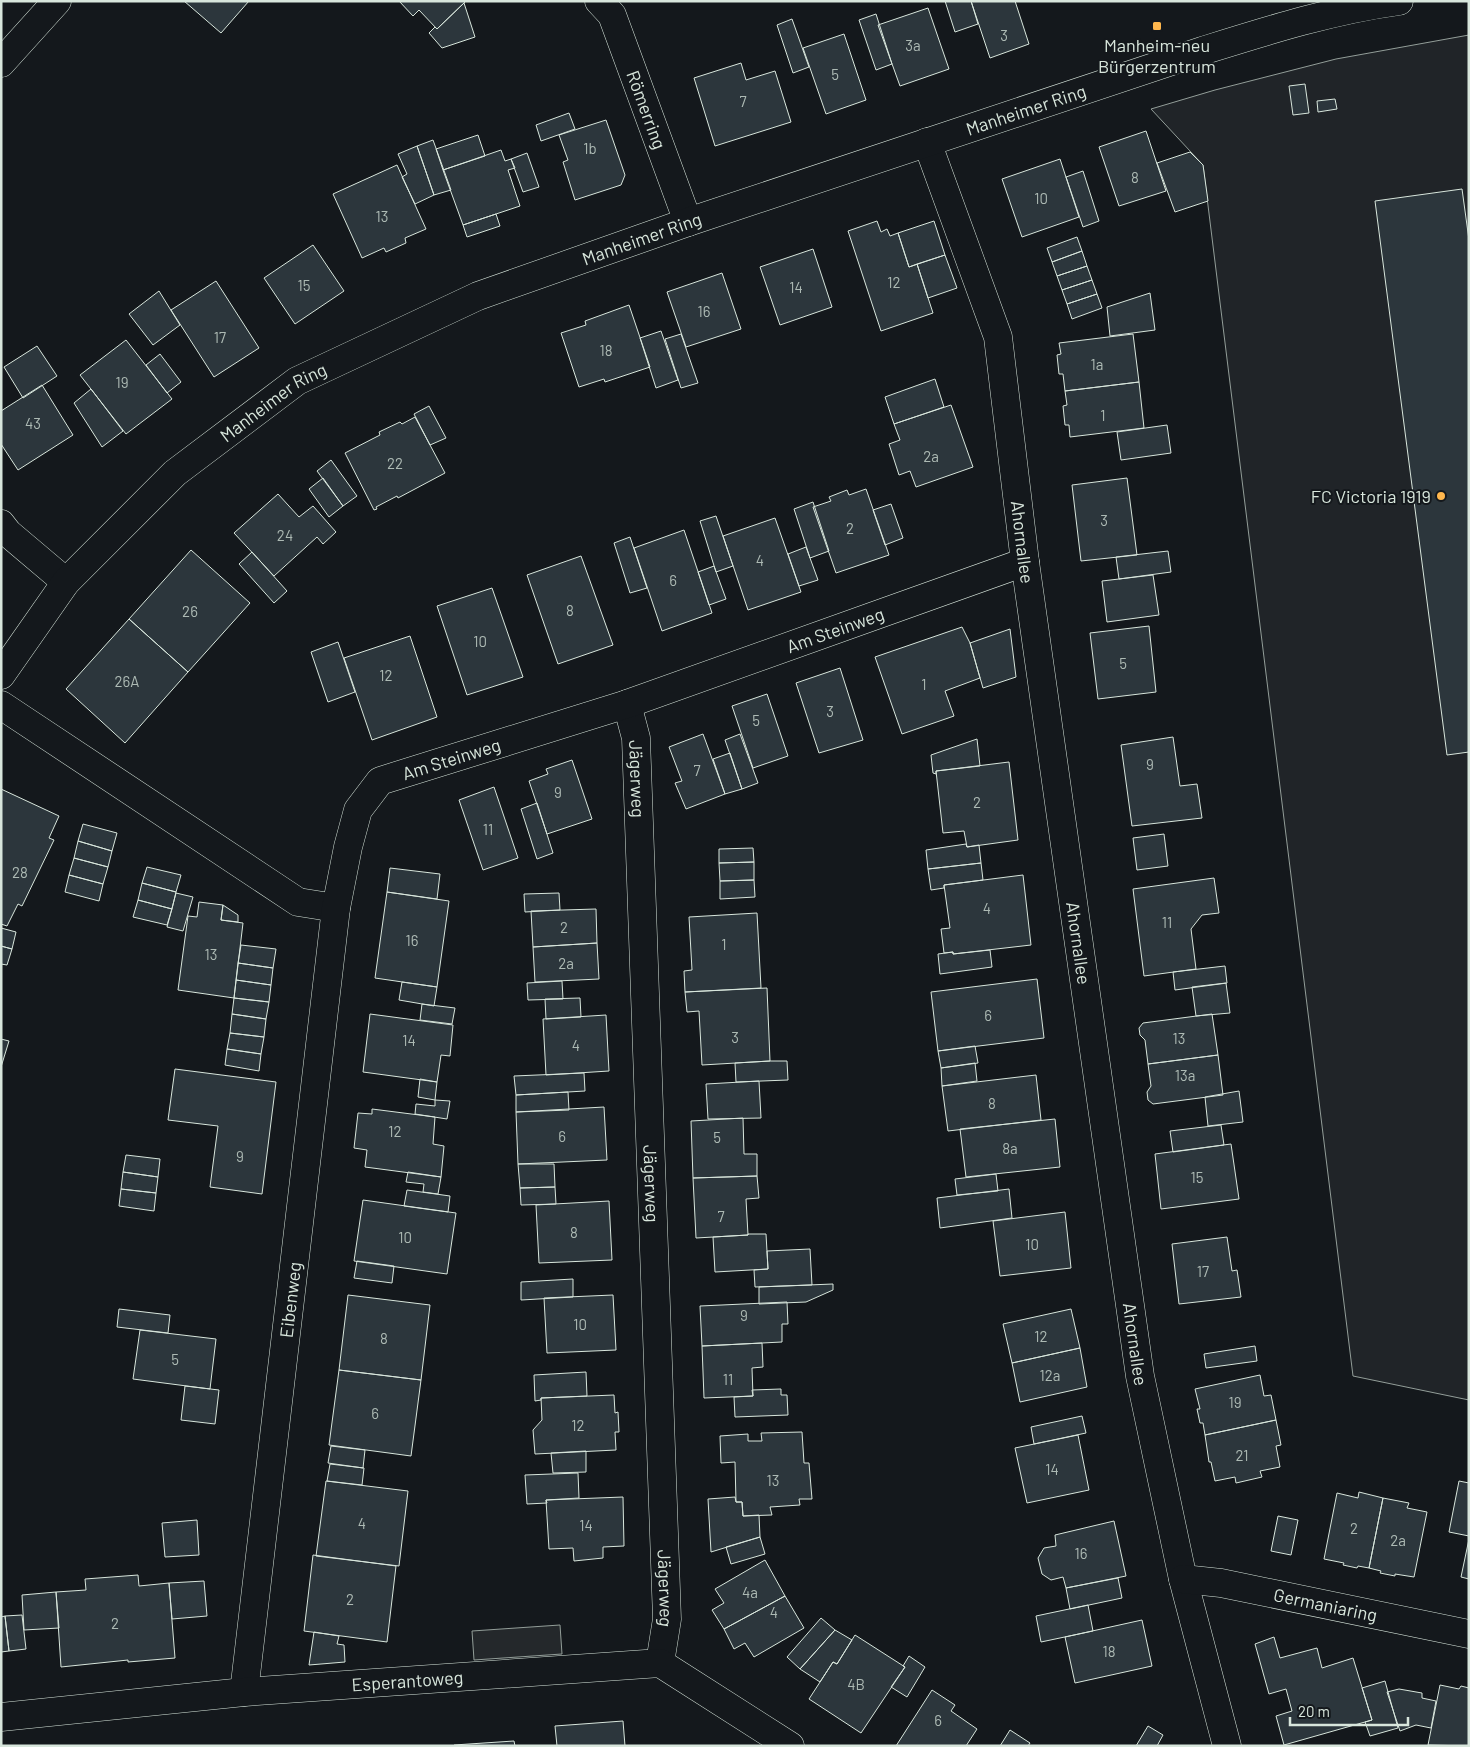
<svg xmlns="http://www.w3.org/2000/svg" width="1470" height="1747" font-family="Barlow,sans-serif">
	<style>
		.green { fill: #202428; stroke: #939e99 }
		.parking { fill: #24282b; stroke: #939e99 }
		.building { fill: #2c363c; stroke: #d8e6dc }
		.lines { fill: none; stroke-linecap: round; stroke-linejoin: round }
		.minor-casing { stroke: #d8e6dc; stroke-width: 29 }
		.minor { stroke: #14181c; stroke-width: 28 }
		.poi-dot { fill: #ffb74d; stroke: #14181c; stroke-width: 2 }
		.labels { text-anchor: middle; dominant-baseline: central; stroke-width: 4; stroke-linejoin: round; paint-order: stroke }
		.number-label { font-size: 15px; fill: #adbab4 }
		.poi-label { font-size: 18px; fill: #d8e6dc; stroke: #14181c }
		.street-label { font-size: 18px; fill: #d8e6dc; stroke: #14181c }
	</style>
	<rect width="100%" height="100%" fill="#14181c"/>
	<!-- green -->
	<path class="green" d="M1469 35V1400L1353 1376 1203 165 1151 109 1215 90 1336 59Z"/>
	<!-- parking -->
	<path class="parking" d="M560 1625 562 1654 474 1660 472 1631Z"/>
	<!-- building -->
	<path class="building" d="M184 1H249L221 33Z
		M399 1H466L437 29 419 10 413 16Z
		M945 1H971L978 24 955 32Z
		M971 1H1015L1029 44 990 58Z
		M464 3 475 37 442 48 429 33 435 27 437 29Z
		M928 8 949 69 900 86 878 25Z
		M876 14 892 64 876 70 859 20Z
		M792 19 809 67 793 73 777 25Z
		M844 34 866 100 826 114 803 48Z
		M741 63 746 80 775 71 791 122 715 146 694 78Z
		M1305 84 1309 113 1293 115 1289 86Z
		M1335 99 1337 109 1318 112 1317 101Z
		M569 113 575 129 541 141 536 125Z
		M606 120 625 175 621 185 575 200 563 162 568 160 559 135Z
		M1146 131 1166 191 1119 206 1099 147Z
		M478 135 485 156 443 170 436 149Z
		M433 140 451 190 434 195 417 146Z
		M417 146 434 195 415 204 402 177 407 174 398 154Z
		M501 150 505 161 511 159 515 168 508 170 520 206 463 225 443 170Z
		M1190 152 1203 165 1208 201 1175 212 1157 163Z
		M527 153 539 187 523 192 511 159Z
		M1060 159 1079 217 1022 237 1002 179Z
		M397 165 426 229 405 238 406 243 386 252 384 248 362 258 333 194Z
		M1083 171 1099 221 1083 227 1066 177Z
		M1462 189 1469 240V752L1447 755 1375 201Z
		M496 214 500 226 467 237 463 225Z
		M877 221 881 232 887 229 890 236 898 233 909 267 917 264 933 313 881 331 848 231Z
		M934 221 945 255 909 267 898 233Z
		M1077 237 1082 251 1052 262 1047 248Z
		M313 245 344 291 295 324 264 278Z
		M813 249 832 307 780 325 760 267Z
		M1082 251 1087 266 1057 276 1052 262Z
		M945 255 957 288 928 298 917 264Z
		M1087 266 1092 280 1062 290 1057 276Z
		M722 273 741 329 686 347 667 292Z
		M1092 280 1097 294 1067 304 1062 290Z
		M216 281 259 348 214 377 171 310Z
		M159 291 180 325 153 345 129 314Z
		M1150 293 1155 330 1110 336 1107 307Z
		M1097 294 1102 308 1072 319 1067 304Z
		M629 305 650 367 605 382 604 379 579 387 561 333 586 325 585 321Z
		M661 331 678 380 656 388 640 338Z
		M681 334 698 383 681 388 665 339Z
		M1133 334 1139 382 1065 391 1063 374H1059L1057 355 1061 354 1059 343Z
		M126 340 172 399 126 434 80 375Z
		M37 346 57 376 23 398 4 367Z
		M160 354 181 382 167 393 146 365Z
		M935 379 944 407 894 424 885 397Z
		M1139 382 1144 428 1070 437 1069 425H1065L1063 406 1067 405 1065 391Z
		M42 385 73 435 18 470 1 444V411Z
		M91 389 123 431 102 447 74 403Z
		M951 405 973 467 916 487 910 471 899 475 889 444 900 440 894 424Z
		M429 406 446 438 430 445 414 414Z
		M415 417 445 473 398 498 397 496 376 507 377 509 374 510 345 453 380 435 379 432 400 422 402 424Z
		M1167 425 1171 453 1121 460 1117 432Z
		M331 460 357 496 343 506 317 471Z
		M323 478 343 506 329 517 309 489Z
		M1127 478 1137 555 1081 561 1072 485Z
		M866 489 889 555 836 573 813 507 831 501 829 497 847 490 849 495Z
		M278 494 299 517 313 506 336 532 323 544 317 537 274 576 234 533Z
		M813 502 829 551 810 558 794 509Z
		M891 504 903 538 885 545 873 510Z
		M716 516 733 566 716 572 700 521Z
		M775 518 801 592 748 610 723 536Z
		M684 530 712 613 662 631 634 548Z
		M630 537 647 588 630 593 614 543Z
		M806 547 818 580 799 586 788 554Z
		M191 550 250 603 188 672 129 619Z
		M1168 551 1171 572 1119 579 1116 557Z
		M252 552 287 591 274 603 239 564Z
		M581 556 613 645 558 664 527 575Z
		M714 566 726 599 709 605 698 572Z
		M1153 575 1159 615 1107 622 1102 581Z
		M492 588 523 677 467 695 437 606Z
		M129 619 188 672 125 743 66 689Z
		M1149 626 1156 692 1098 699 1090 633Z
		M962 627 970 643 980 678 945 691 954 716 902 734 875 657Z
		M1010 629 1016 677 983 688 970 643Z
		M410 636 437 717 372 740 344 658Z
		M338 642 355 692 328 702 311 652Z
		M840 668 863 740 819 753 796 683Z
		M767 694 788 756 753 768 732 706Z
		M703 734 725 794 686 809 675 783 682 781 669 747Z
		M740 734 758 783 742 789 725 740Z
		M1173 737 1180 786 1197 784 1202 818 1132 826 1121 745Z
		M977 739 980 766 936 771V774L933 773 931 755Z
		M730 753 742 789 725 794 713 759Z
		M572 760 592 819 547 834 529 781 548 774 546 769Z
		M1009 762 1018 840 967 847 964 831 943 833 936 771Z
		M494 787 518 858 483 870 459 800Z
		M1 789 59 816 49 838 54 840 22 906 18 904 7 926 1 924Z
		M537 803 553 853 537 859 521 809Z
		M83 824 117 833 112 851 78 841Z
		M1164 834 1168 866 1137 870 1133 838Z
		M78 841 112 851 108 867 74 858Z
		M966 844 967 847 979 845 981 863 928 869 926 850Z
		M753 848 754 862 719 863V849Z
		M74 858 108 867 103 884 69 875Z
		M754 862V880L720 881 719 863Z
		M981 863 983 880 944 885V888L931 890 928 869Z
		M147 867 181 875 176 892 142 883Z
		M390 868 440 874 437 899 387 892Z
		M69 875 103 884 99 901 65 892Z
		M1023 875 1031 945 953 954V952L944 953 941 929 950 928 944 885Z
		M1214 878 1219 913 1202 915 1191 929 1196 969 1144 976 1133 889Z
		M754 880 755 897 720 899V881Z
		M142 883 176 892 172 909 138 900Z
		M387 892 449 901 437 987 375 978Z
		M176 893 193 897 183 931 167 927Z
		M559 893 560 910 525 912 524 894Z
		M138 900 172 909 167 925 133 917Z
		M199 902 223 905 221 920 243 923 234 998 178 990 188 916 197 917Z
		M223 905 238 915V922L221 920Z
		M596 909 597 943 533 947 531 911Z
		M757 913 761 988 685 992 684 971 692 970 689 917Z
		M1 928 16 932 12 949 1 946Z
		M597 943 599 979 535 982 533 947Z
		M241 945 276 949 273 968 238 963Z
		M1 946 12 949 7 965 1 964Z
		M990 950 992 967 940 974 938 954 953 952V954Z
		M238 963 273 968 271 985 236 980Z
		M1225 966 1227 983 1175 990 1173 972Z
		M1037 979 1044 1038 938 1051 931 992Z
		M236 980 271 985 269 1002 234 998Z
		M562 981 563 999 528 1000 527 983Z
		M402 982 437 987 434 1006 399 1000Z
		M1226 983 1230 1013 1196 1016 1192 987Z
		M767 988 770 1061 702 1065 699 1011 687 1012 685 992Z
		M234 998 269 1002 266 1019 232 1014Z
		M580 998 581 1017 546 1019 545 999Z
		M422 1004 455 1008 452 1024 420 1020Z
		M232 1014 266 1019 264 1037 230 1033Z
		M370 1014 453 1025 450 1056 441 1055 437 1082 363 1072Z
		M1212 1014 1218 1055 1148 1064 1145 1040 1140 1035 1139 1028 1143 1023Z
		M606 1015 609 1071 546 1075 543 1019Z
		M230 1033 264 1037 261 1054 227 1049Z
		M1 1039 9 1041 1 1067Z
		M975 1046 978 1063 941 1068 938 1051Z
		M227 1049 261 1054 259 1071 225 1065Z
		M1218 1055 1223 1095 1153 1104 1148 1100 1147 1092 1151 1086 1148 1064Z
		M770 1061H787L788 1080 736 1082 735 1063Z
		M975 1063 977 1081 942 1086 941 1068Z
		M175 1069 276 1082 262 1194 210 1187 218 1126 168 1120Z
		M584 1073 585 1091 516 1095 514 1076Z
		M1036 1075 1041 1120 948 1131 942 1086Z
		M420 1079 437 1082 435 1100 418 1097Z
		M759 1081 761 1118 708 1119 706 1084Z
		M1239 1091 1243 1122 1208 1126 1205 1097Z
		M568 1092 569 1110 516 1112V1095Z
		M435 1100 450 1101 447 1119 415 1114 416 1104 435 1106Z
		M604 1107 607 1160 518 1164 516 1112Z
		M372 1109 435 1117 433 1144 444 1146 441 1177 365 1167 367 1150 354 1148 358 1113 372 1114Z
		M743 1118 744 1154H757V1176L693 1178 691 1121Z
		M1055 1119 1060 1167 966 1177 960 1129Z
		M1221 1125 1224 1145 1173 1152 1170 1131Z
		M1231 1144 1239 1199 1161 1209 1155 1154Z
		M126 1155 160 1159 158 1177 123 1172Z
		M518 1164H554L555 1187 520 1188Z
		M123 1172 158 1177 156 1193 121 1189Z
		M408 1172 441 1177 438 1194 423 1192 424 1184 406 1182Z
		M996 1174 998 1191 957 1195 955 1179Z
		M757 1176 759 1198 746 1199 748 1235 696 1238 693 1178Z
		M555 1187 556 1204 521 1205 520 1188Z
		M121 1189 156 1193 154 1211 119 1206Z
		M1009 1189 1012 1218 940 1228 937 1198Z
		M407 1190 450 1196 448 1212 404 1206Z
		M363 1200 456 1213 447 1274 354 1261Z
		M609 1201 612 1260 539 1263 536 1205Z
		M1065 1212 1071 1268 1000 1276 993 1221Z
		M748 1234H766L768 1269 715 1272 713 1237 748 1235Z
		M1227 1237 1232 1271 1237 1270 1241 1297 1179 1304 1172 1244Z
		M810 1249 812 1285 755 1287 754 1270 768 1269 767 1251Z
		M357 1261 394 1266 392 1283 354 1278Z
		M573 1279V1297L521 1300V1282Z
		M833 1284V1290L806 1302 759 1304V1287Z
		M348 1295 430 1305 421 1380 339 1370Z
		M613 1295 616 1350 547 1353 544 1298Z
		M787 1302 788 1324H782V1342L702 1346 700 1306Z
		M119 1309 170 1315 168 1333 117 1327Z
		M1071 1309 1080 1348 1012 1363 1003 1324Z
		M140 1330 216 1339 210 1389 133 1379Z
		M762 1343 763 1367 752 1368 753 1396 704 1398 702 1346Z
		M1255 1346 1257 1361 1206 1368 1204 1354Z
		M1080 1348 1087 1387 1020 1402 1012 1363Z
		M339 1370 421 1380 411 1456 329 1445Z
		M586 1372 587 1396 541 1398V1400L535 1401 534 1375Z
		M1260 1375 1264 1396 1271 1395 1276 1420 1205 1435 1203 1423H1200L1197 1409H1200L1195 1389Z
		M185 1386 219 1390 215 1424 181 1420Z
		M781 1389V1395H787L788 1415 735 1417 734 1397 753 1396 752 1390Z
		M614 1395 615 1413 618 1412 619 1432H615L616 1450 535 1454 533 1430 542 1420 541 1398Z
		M1082 1416 1086 1433 1034 1444 1031 1427Z
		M1276 1420 1281 1445 1276 1446 1280 1467 1260 1471 1262 1477 1236 1483 1235 1477 1215 1481 1211 1462H1209L1205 1435Z
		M802 1432 804 1463H809L812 1499H799L800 1505 770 1507 772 1515 743 1516 742 1502H736L735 1462 721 1463 720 1436 748 1434V1441H762L761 1433Z
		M1078 1435 1089 1490 1027 1503 1015 1448Z
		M331 1446 365 1450 363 1468 328 1463Z
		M586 1451V1472L553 1473 551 1453Z
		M330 1464 364 1468 362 1485 327 1481Z
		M578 1473 579 1498 546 1500 547 1503 527 1504 525 1475Z
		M326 1481 408 1491 399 1566 316 1556Z
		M1459 1481 1469 1483V1536L1449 1532Z
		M1359 1492 1383 1498 1369 1568 1358 1566 1357 1568 1343 1565 1344 1563 1324 1559 1337 1493 1358 1498Z
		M623 1497 624 1546 603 1547V1558L574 1561 573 1548 549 1549 546 1500Z
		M735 1497 736 1502H742L743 1516 759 1515 760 1537 711 1552 708 1499Z
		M1383 1498 1409 1503 1407 1508 1427 1512 1414 1577 1395 1574V1576L1380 1573 1381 1571 1369 1568Z
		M1278 1516 1298 1520 1291 1555 1271 1551Z
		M197 1520 199 1555 165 1557 162 1523Z
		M1114 1521 1126 1576 1066 1588 1063 1577 1051 1580 1042 1574 1038 1558 1044 1548 1056 1546 1055 1535Z
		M760 1537 765 1554 731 1564 726 1547Z
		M1469 1539V1579L1461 1577Z
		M313 1555 396 1566 387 1642 304 1631Z
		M765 1560 785 1596 724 1629 712 1610 724 1603 715 1589Z
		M138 1575 139 1586 169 1583 175 1658 128 1662V1660L61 1667 56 1592 86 1590 85 1579Z
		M1118 1578 1122 1598 1070 1609 1066 1588Z
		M204 1581 207 1616 172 1619 169 1583Z
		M56 1592 59 1628 24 1630 22 1595Z
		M785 1596 804 1628 754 1657 745 1643 734 1649 724 1629Z
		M1088 1605 1093 1631 1041 1642 1036 1616Z
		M22 1615 26 1649 9 1651 5 1616Z
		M5 1616 9 1651 1 1652V1617Z
		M821 1618 835 1630 800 1669 787 1657Z
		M1142 1620 1152 1666 1075 1683 1065 1637Z
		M835 1630 852 1640 837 1664 833 1662 820 1682 800 1669Z
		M314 1632 339 1636 337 1644 344 1645 345 1662 309 1665Z
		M855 1635 905 1667 861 1733 809 1699 833 1662 837 1664Z
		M1274 1637 1280 1658 1317 1648 1322 1668 1353 1658 1372 1720 1284 1745 1276 1716 1292 1711 1286 1689 1269 1694 1255 1644Z
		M909 1656 925 1667 907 1697 891 1687 905 1667 903 1666Z
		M1385 1681 1398 1728 1370 1736 1365 1722 1372 1720 1362 1688Z
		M1440 1685 1459 1689 1461 1686 1469 1688V1746L1428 1745Z
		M1399 1689 1422 1693V1698L1436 1701 1431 1728 1416 1725 1400 1731 1387 1692Z
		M932 1690 955 1705 951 1711 977 1729 966 1746H896Z
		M623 1721 625 1746H557L555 1726Z
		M1148 1726 1163 1735 1157 1746H1136Z
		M1010 1730 1030 1743 1028 1746H1000Z
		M514 1741 515 1746H454V1745Z"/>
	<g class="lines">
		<defs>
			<g id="minor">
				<path id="s1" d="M599 1 612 15 688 222"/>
				<path d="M1 63 57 1"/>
				<path id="s2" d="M927 142 998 337 1025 562 1140 1376 1183 1579 1227 1746"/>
				<path d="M1 524 8 533 66 582"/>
				<path id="s3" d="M1 675 66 582 175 473 297 381 478 296 688 222 1202 51C1266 31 1332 10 1399 1"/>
				<path id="s4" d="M627 704 636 738 667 1619 660 1663"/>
				<path d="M1 705 298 902 336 908"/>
				<path id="s5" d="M1183 1579 1221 1583 1469 1634"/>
				<path id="s6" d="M244 1692 336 908 348 847 358 810 380 781 627 704 1025 562"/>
				<path id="s7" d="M1 1717 244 1692 660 1663 790 1746"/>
			</g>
		</defs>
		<!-- minor casing -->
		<use href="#minor" class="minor-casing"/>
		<!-- minor -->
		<use href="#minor" class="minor"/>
	</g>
	<!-- markers -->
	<g class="poi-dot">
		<rect x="1152" y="21" width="10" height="10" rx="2.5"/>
		<circle cx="1441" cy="496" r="5"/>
	</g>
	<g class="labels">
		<!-- number labels -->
		<g class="number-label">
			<text x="1004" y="35">3</text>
			<text x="913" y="45">3a</text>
			<text x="835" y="74">5</text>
			<text x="743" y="101">7</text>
			<text x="590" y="148">1b</text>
			<text x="1135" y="177">8</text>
			<text x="1041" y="198">10</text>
			<text x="382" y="216">13</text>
			<text x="894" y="282">12</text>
			<text x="304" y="285">15</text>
			<text x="796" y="287">14</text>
			<text x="704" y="311">16</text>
			<text x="220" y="337">17</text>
			<text x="606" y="350">18</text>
			<text x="1097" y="364">1a</text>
			<text x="122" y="382">19</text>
			<text x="1103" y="415">1</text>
			<text x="33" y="423">43</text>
			<text x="931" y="456">2a</text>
			<text x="395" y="463">22</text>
			<text x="1104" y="520">3</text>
			<text x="850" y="528">2</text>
			<text x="285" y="535">24</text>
			<text x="760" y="560">4</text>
			<text x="673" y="580">6</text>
			<text x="570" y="610">8</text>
			<text x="190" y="611">26</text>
			<text x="480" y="641">10</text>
			<text x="1123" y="663">5</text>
			<text x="386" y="675">12</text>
			<text x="127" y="681">26A</text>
			<text x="924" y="684">1</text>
			<text x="830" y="711">3</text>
			<text x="756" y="720">5</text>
			<text x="1150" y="764">9</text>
			<text x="697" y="770">7</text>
			<text x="558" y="792">9</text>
			<text x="977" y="802">2</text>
			<text x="488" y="829">11</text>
			<text x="20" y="872">28</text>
			<text x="987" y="908">4</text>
			<text x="1167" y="922">11</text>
			<text x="564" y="927">2</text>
			<text x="412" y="940">16</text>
			<text x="724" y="944">1</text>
			<text x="211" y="954">13</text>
			<text x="566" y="963">2a</text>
			<text x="988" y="1015">6</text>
			<text x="735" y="1037">3</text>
			<text x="1179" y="1038">13</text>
			<text x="409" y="1040">14</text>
			<text x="576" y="1045">4</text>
			<text x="1185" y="1075">13a</text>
			<text x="992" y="1103">8</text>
			<text x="395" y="1131">12</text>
			<text x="562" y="1136">6</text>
			<text x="717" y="1137">5</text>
			<text x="1010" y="1148">8a</text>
			<text x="240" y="1156">9</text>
			<text x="1197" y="1177">15</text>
			<text x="721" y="1216">7</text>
			<text x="574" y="1232">8</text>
			<text x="405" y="1237">10</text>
			<text x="1032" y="1244">10</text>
			<text x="1203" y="1271">17</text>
			<text x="744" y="1315">9</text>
			<text x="580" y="1324">10</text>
			<text x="1041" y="1336">12</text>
			<text x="384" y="1338">8</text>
			<text x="175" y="1359">5</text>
			<text x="1050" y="1375">12a</text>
			<text x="728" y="1379">11</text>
			<text x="1235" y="1402">19</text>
			<text x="375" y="1413">6</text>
			<text x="578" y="1425">12</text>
			<text x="1242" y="1455">21</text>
			<text x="1052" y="1469">14</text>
			<text x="773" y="1480">13</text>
			<text x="362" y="1523">4</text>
			<text x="586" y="1525">14</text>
			<text x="1354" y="1528">2</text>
			<text x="1398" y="1540">2a</text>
			<text x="1081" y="1553">16</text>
			<text x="750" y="1592">4a</text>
			<text x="350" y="1599">2</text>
			<text x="774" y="1612">4</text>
			<text x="115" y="1623">2</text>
			<text x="1109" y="1651">18</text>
			<text x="856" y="1684">4B</text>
			<text x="938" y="1720">6</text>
		</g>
		<!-- poi labels -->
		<g class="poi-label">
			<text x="1157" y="45">Manheim-neu<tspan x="1157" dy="21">Bürgerzentrum</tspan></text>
			<text x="1431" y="496" text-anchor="end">FC Victoria 1919</text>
		</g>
		<!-- street labels -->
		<g class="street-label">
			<text stroke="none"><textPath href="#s1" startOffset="120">Römerring</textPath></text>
			<text stroke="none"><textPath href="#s3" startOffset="1199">Manheimer Ring</textPath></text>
			<text stroke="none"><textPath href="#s3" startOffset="794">Manheimer Ring</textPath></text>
			<text stroke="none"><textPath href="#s3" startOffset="389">Manheimer Ring</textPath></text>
			<text stroke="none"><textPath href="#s2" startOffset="414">Ahornallee</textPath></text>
			<text stroke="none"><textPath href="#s6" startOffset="1406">Am Steinweg</textPath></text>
			<text stroke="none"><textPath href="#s6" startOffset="1001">Am Steinweg</textPath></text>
			<text stroke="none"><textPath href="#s4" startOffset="76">Jägerweg</textPath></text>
			<text stroke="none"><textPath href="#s2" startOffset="819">Ahornallee</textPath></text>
			<text stroke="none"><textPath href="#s4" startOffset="481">Jägerweg</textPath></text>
			<text stroke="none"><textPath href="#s6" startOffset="395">Eibenweg</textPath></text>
			<text stroke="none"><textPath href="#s2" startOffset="1224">Ahornallee</textPath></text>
			<text stroke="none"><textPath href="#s4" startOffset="886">Jägerweg</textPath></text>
			<text stroke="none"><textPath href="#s5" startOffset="145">Germaniaring</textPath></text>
			<text stroke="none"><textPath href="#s7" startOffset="408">Esperantoweg</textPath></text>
		</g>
	</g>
	<!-- border -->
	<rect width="1470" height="1747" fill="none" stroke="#d8e6dc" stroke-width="5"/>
	<!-- scale -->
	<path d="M1290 1717v8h118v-8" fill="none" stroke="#d8e6dc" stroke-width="2.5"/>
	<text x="1298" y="1717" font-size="15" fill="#d8e6dc" stroke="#14181c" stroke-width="4" paint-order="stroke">20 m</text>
</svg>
